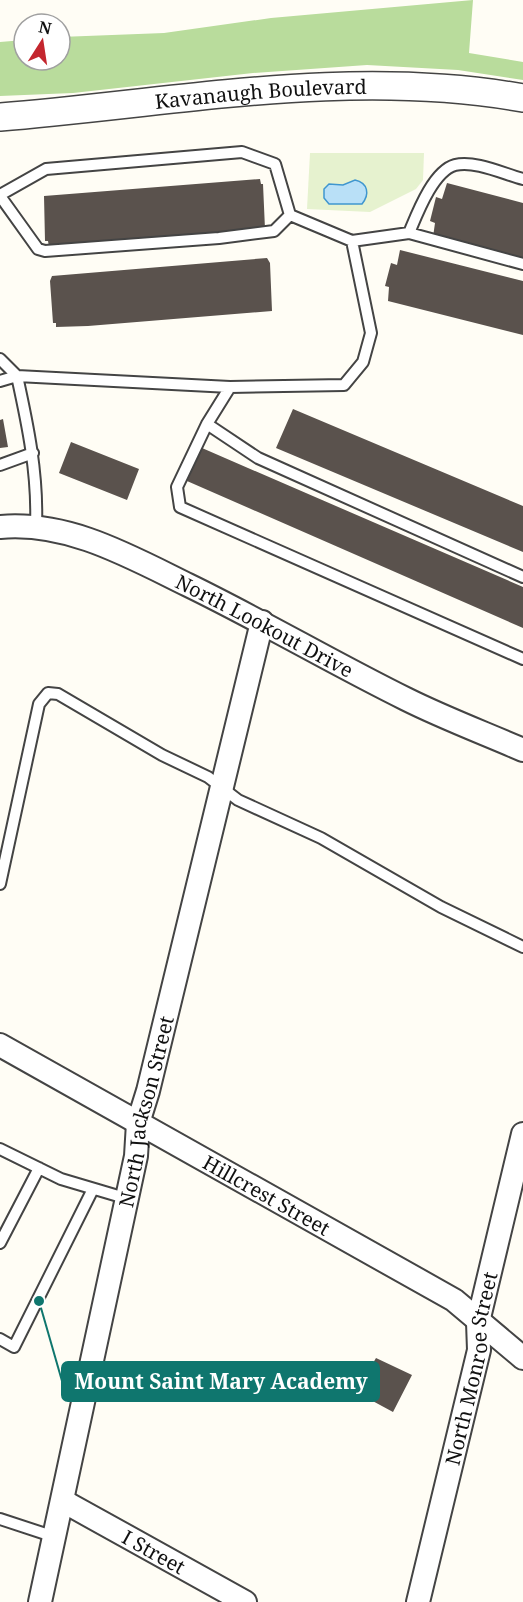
<svg xmlns="http://www.w3.org/2000/svg" width="523" height="1602" font-family="'Noto Serif',serif">
	<style>
		.forest { fill: #b9dc9c }
		.pitch { fill: #e6f2cf }
		.water { fill: #b9e0f7; stroke: #3f96cf; stroke-width: 1.5 }
		.building { fill: #5a524d }
		.lines { fill: none; stroke-linecap: round; stroke-linejoin: round }
		.service-casing { stroke: #444; stroke-width: 14 }
		.minor-casing { stroke: #444; stroke-width: 26 }
		.tertiary-casing { stroke: #444; stroke-width: 30 }
		.service { stroke: #fff; stroke-width: 10 }
		.minor { stroke: #fff; stroke-width: 22 }
		.tertiary { stroke: #fff; stroke-width: 27 }
		.labels { text-anchor: middle; dominant-baseline: central; stroke-width: 6; stroke-linejoin: round; paint-order: stroke }
		.street-label { font-size: 20px; fill: #111; stroke: #fff }
		.leader { fill: none; stroke: #0f766e; stroke-width: 2 }
		.callout-dot { fill: #0f766e; stroke: #fff; stroke-width: 2 }
		.callout { fill: #0f766e; stroke: #0f766e; stroke-width: 2 }
		.callout-label { font-size: 21px; text-anchor: middle; font-weight: bold; fill: #fff }
	</style>
	<rect width="100%" height="100%" fill="#fffdf5"/>
	<!-- forest -->
	<path class="forest" d="M473 0 469 53 523 62V80L458 70 367 65 253 73 73 93 0 96V42L24 40V60H60V37L164 33 271 18Z"/>
	<!-- pitch -->
	<path class="pitch" d="M310 153H424L423 180 416 189 370 212 307 209Z"/>
	<!-- water -->
	<path class="water" d="M355 180C368 183 370 194 362 204H329L324 198V189L329 184 343 185Z"/>
	<!-- building -->
	<path class="building" d="M260 179 261 184H263L265 229 49 247 48 241H45L44 196Z
		M447 183 523 203V260L433 237 435 223 430 221 436 197 442 199Z
		M400 250 523 281V335L388 301 389 287 385 286 391 263 397 265Z
		M267 258 270 263 272 311 88 326 56 327V323H53L50 281 52 276Z
		M293 409 523 506V552L276 448Z
		M3 419 8 447 0 448V420Z
		M71 442 139 469 127 500 59 473Z
		M202 448 523 587V628L187 481Z
		M376 1358 412 1375 393 1412 356 1392Z"/>
	<g class="lines">
		<defs>
			<path id="service" d="M0 195 46 169 242 152 275 164 290 215 352 241 371 333 363 362 344 385 230 387 17 376 0 359
				M0 196 38 249 45 251 219 238 274 231 290 215
				M409 233C417 214 433 171 455 165 475 160 504 174 523 179
				M352 241 409 233 523 264
				M0 381 17 376C28 426 38 474 36 526
				M230 387 207 424 177 487 180 507 523 659
				M207 424 258 458 523 577
				M0 465 33 453
				M0 884 39 704 48 693 58 694 162 755 208 777 238 800 321 838 441 907 523 947
				M0 1149 61 1179 125 1198
				M0 1243 39 1168
				M0 1339 14 1347 93 1189
				M0 1519 55 1537"/>
			<g id="minor">
				<path id="s1" d="M0 527C68 521 129 556 188 585 262 621 333 663 406 699 444 718 484 733 523 750"/>
				<path id="s2" d="M0 1045 454 1300 523 1358"/>
				<path id="s3" d="M63 1501 245 1602"/>
				<path id="s4" d="M40 1602 136 1156 138 1123 148 1091 262 622"/>
				<path id="s5" d="M418 1602 479 1350 478 1322 523 1134"/>
			</g>
			<g id="tertiary">
				<path id="s6" d="M0 117C173 103 349 67 523 98"/>
			</g>
		</defs>
		<!-- service casing -->
		<use href="#service" class="service-casing"/>
		<!-- minor casing -->
		<use href="#minor" class="minor-casing"/>
		<!-- tertiary casing -->
		<use href="#tertiary" class="tertiary-casing"/>
		<!-- service -->
		<use href="#service" class="service"/>
		<!-- minor -->
		<use href="#minor" class="minor"/>
		<!-- tertiary -->
		<use href="#tertiary" class="tertiary"/>
	</g>
	<g class="labels">
		<!-- street labels -->
		<g class="street-label">
			<text stroke="none"><textPath href="#s6" startOffset="262">Kavanaugh Boulevard</textPath></text>
			<text stroke="none"><textPath href="#s1" startOffset="286">North Lookout Drive</textPath></text>
			<text stroke="none"><textPath href="#s4" startOffset="502">North Jackson Street</textPath></text>
			<text stroke="none"><textPath href="#s2" startOffset="306">Hillcrest Street</textPath></text>
			<text stroke="none"><textPath href="#s5" startOffset="240">North Monroe Street</textPath></text>
			<text stroke="none"><textPath href="#s3" startOffset="104">I Street</textPath></text>
		</g>
	</g>
	<!-- callouts -->
	<path class="leader" d="M39 1301L62 1381"/>
	<circle class="callout-dot" cx="39" cy="1301" r="6"/>
	<rect class="callout" x="62" y="1362" width="317" height="39" rx="6"/>
	<g class="callout-label">
		<text x="221" y="1389">Mount Saint Mary Academy</text>
	</g>
	<!-- north arrow -->
	<g transform="translate(42 42) rotate(12)"><circle r="28" fill="#ffffff" stroke="#a0a0a0" stroke-width="1.5"/>
	<path d="M0-4.5L10 22L0 15L-10 22Z" fill="#c4262e"/>
	<text y="-9" font-size="16" font-weight="bold" text-anchor="middle" fill="#111111">N</text>
	</g>
</svg>
